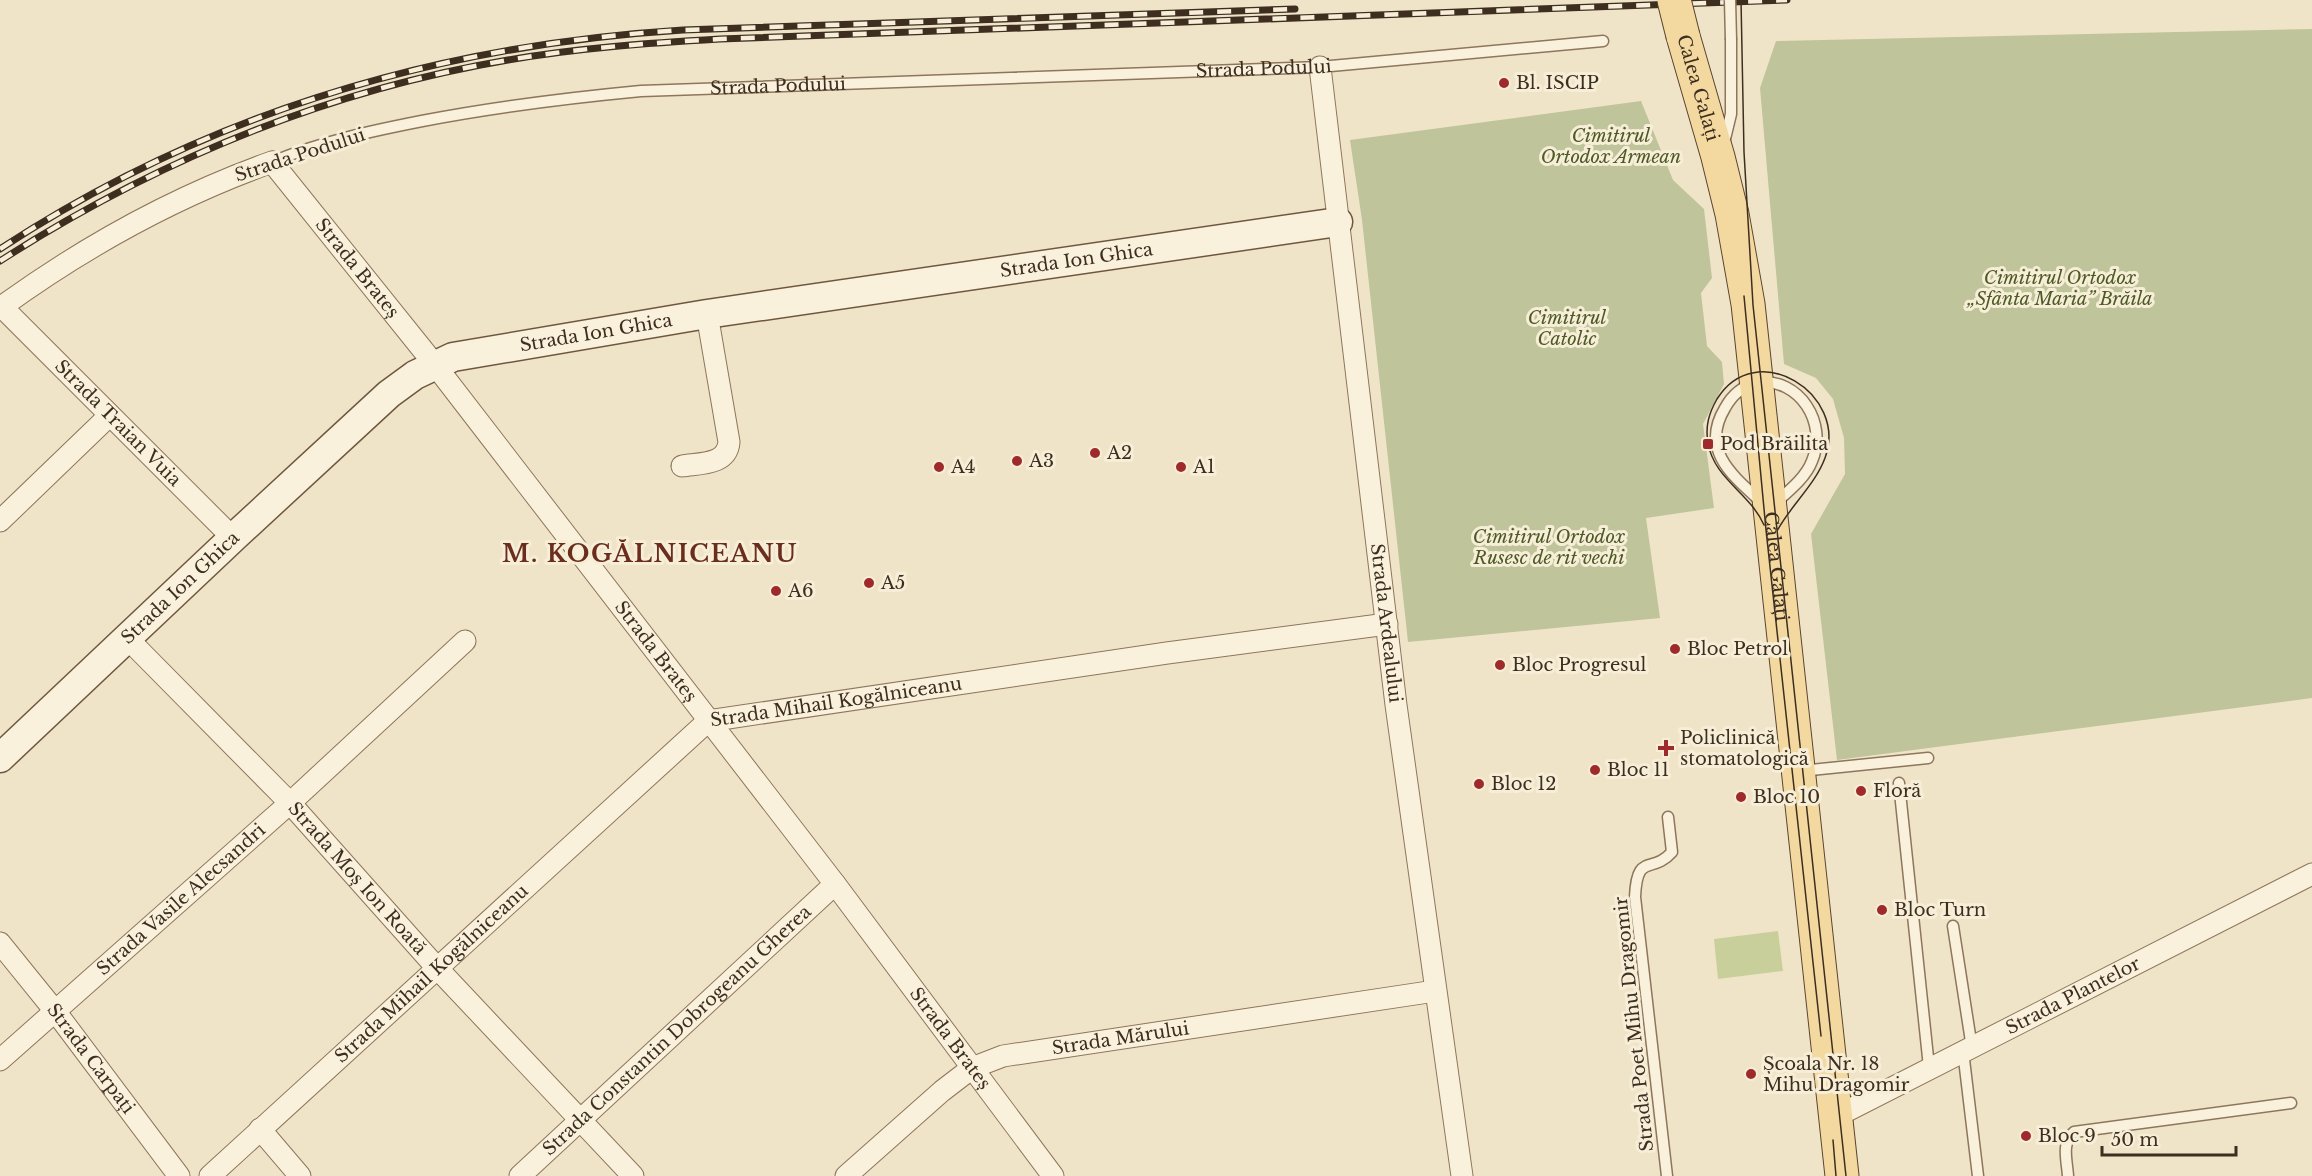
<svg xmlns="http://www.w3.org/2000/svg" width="2312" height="1176" font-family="'Libre Baskerville',serif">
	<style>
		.green { fill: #c9cf9b }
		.cemetery { fill: #bfc49a }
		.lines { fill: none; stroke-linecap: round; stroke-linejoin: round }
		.lane-casing { stroke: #8d765c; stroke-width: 13 }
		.street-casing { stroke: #8d765c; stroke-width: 23 }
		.secondary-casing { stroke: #6f573f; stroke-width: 31 }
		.primary-casing { stroke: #5b4430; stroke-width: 35 }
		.lane { stroke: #faf1dc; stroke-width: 10 }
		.street { stroke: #faf1dc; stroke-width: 21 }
		.secondary { stroke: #faf1dc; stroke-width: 28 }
		.primary { stroke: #f3d9a0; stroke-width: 33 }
		.tram { stroke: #3d2e20; stroke-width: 1.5 }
		.rail-casing { stroke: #3d2e20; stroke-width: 7 }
		.rail { stroke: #f7eed8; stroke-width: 4.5; stroke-dasharray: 14; stroke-linecap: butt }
		.lane-bridge-casing { stroke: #8d765c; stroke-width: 13; stroke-linecap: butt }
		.primary-bridge-casing { stroke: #5b4430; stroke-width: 35; stroke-linecap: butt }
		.lane-bridge { stroke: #faf1dc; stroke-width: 10 }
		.primary-bridge { stroke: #f3d9a0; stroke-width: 33 }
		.poi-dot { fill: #9e2a2b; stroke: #f7eed8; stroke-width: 2 }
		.labels { text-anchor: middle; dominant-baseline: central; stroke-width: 6; stroke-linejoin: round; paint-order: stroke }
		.street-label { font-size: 18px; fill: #3d2e20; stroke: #f7eed8 }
		.poi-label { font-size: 18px; fill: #3d2e20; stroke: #f7eed8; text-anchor: start }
		.park-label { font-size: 18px; font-style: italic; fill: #4d5a26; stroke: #f7eed8 }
		.district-label { font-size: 24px; font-weight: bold; letter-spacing: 1.5px; fill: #6b2e1e; stroke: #f7eed8 }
	</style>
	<rect width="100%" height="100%" fill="#f0e4c8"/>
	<!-- green -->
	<path class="green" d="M1778 931 1783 971 1718 979 1714 939Z"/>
	<!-- cemetery -->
	<path class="cemetery" d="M2312 29V698L1837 760 1811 534 1845 474 1844 438 1833 399 1816 378 1784 364 1760 88 1776 41Z
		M1641 101 1673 180 1704 209 1712 278 1701 293 1707 346 1722 362 1724 384 1703 424 1714 508 1646 518 1660 618 1408 642 1362 220 1350 140Z"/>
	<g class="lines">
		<defs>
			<g id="lane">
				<path d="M1724 143 1731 114V40"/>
				<path id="s1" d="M272 162C320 142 371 131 422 121 495 107 567 98 641 91L1320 67 1603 41"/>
				<path d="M1757 382C1800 378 1828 423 1812 461 1805 480 1783 495 1769 509 1740 481 1697 454 1725 408 1732 395 1743 386 1757 382Z"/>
				<path d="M1801 771 1928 758"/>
				<path d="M1899 783 1929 1067"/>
				<path d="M1953 926 1972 1048"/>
				<path d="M1963 1051 1978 1176"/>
				<path d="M1667 1176 1635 897C1637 851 1652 875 1672 852L1668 817"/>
				<path d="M2068 1176C2067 1160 2061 1143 2074 1132L2291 1103"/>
			</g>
			<g id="street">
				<path id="s2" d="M1320 67 1396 705 1462 1176"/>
				<path id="s3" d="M2 307 233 538"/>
				<path id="s4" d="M0 308C84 247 174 197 272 162L435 365 835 884 1053 1176"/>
				<path d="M682 466C701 463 727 465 729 442L707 314"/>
				<path d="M0 521 109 416"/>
				<path id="s5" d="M127 638 290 803 437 968 633 1176"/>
				<path id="s6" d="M0 943 55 1011 179 1176"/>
				<path id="s7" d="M0 1060 290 803 465 641"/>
				<path id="s8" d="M1835 1117 2312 874"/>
				<path d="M260 1129 300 1176"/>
				<path id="s9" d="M210 1176 708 721 1167 653 1387 624"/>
				<path id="s10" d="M520 1176 835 884"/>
				<path id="s11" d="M846 1176 942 1091 972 1068 1003 1056 1435 991"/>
			</g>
			<g id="secondary">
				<path id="s12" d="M0 758 233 538 389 394 415 375 453 357 707 314 1338 222"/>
			</g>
			<g id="primary">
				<path id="s13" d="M1683 36 1718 157 1732 214 1748 304 1842 1176"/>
			</g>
		</defs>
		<!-- lane casing -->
		<use href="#lane" class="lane-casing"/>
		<!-- street casing -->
		<use href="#street" class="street-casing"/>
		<!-- secondary casing -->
		<use href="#secondary" class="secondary-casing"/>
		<!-- primary casing -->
		<use href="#primary" class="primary-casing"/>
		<!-- lane -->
		<use href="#lane" class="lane"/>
		<!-- street -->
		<use href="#street" class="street"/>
		<!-- secondary -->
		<use href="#secondary" class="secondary"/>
		<!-- primary -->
		<use href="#primary" class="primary"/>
		<!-- tram -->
		<path class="tram" d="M1741 0 1744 152 1753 305 1846 1176
			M1744 296 1766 530 1821 1036
			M1764 525C1750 493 1714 479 1708 443 1705 426 1709 413 1717 399 1756 336 1849 394 1825 458 1815 485 1791 505 1777 531
			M1833 1140 1836 1176"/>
		<defs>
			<path id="rail" d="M0 249C206 114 437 45 683 30L1295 9
				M0 261C156 161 325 91 508 60 578 48 649 43 720 39L1787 0"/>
		</defs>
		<!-- rail casing -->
		<use href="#rail" class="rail-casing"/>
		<!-- rail -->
		<use href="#rail" class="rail"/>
		<defs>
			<path id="lane-bridge" d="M1730 0 1731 40"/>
			<path id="primary-bridge" d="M1674 0 1683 36"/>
		</defs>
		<!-- lane-bridge casing -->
		<use href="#lane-bridge" class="lane-bridge-casing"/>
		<!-- primary-bridge casing -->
		<use href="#primary-bridge" class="primary-bridge-casing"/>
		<!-- lane-bridge -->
		<use href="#lane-bridge" class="lane-bridge"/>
		<!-- primary-bridge -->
		<use href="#primary-bridge" class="primary-bridge"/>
	</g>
	<!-- markers -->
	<g class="poi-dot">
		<circle cx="1504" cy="83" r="6"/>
		<rect x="1702" y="438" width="12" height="12" rx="3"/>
		<circle cx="1095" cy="453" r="6"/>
		<circle cx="1017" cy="461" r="6"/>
		<circle cx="939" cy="467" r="6"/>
		<circle cx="1181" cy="467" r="6"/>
		<circle cx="869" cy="583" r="6"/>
		<circle cx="776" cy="591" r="6"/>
		<circle cx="1675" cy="649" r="6"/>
		<circle cx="1500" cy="665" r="6"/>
		<path d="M1663 739h6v6h6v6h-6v6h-6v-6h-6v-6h6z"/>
		<circle cx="1595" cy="770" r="6"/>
		<circle cx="1479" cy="784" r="6"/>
		<circle cx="1861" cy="791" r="6"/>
		<circle cx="1741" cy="797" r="6"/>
		<circle cx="1882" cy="910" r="6"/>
		<circle cx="1751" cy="1074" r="6"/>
		<circle cx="2026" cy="1136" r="6"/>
	</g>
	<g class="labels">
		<!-- street labels -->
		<g class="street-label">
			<text stroke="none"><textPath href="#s1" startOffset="1000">Strada Podului</textPath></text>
			<text stroke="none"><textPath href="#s1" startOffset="514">Strada Podului</textPath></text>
			<text stroke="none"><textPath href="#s13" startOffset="54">Calea Galați</textPath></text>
			<text transform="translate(300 155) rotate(-18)">Strada Podului</text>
			<text stroke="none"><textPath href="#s12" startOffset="1238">Strada Ion Ghica</textPath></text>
			<text stroke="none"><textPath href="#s4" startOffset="446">Strada Brateș</textPath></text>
			<text stroke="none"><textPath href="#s12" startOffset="752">Strada Ion Ghica</textPath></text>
			<text stroke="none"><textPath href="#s3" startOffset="164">Strada Traian Vuia</textPath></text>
			<text stroke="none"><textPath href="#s13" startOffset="540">Calea Galați</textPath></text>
			<text stroke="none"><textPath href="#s12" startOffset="248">Strada Ion Ghica</textPath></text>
			<text stroke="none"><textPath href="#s2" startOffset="560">Strada Ardealului</textPath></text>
			<text stroke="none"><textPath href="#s4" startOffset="932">Strada Brateș</textPath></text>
			<text stroke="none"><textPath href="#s9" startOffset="804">Strada Mihail Kogălniceanu</textPath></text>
			<text stroke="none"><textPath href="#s5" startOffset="333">Strada Moș Ion Roată</textPath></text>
			<text stroke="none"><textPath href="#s7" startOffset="242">Strada Vasile Alecsandri</textPath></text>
			<text stroke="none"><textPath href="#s9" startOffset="300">Strada Mihail Kogălniceanu</textPath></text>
			<text stroke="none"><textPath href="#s8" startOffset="267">Strada Plantelor</textPath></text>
			<text transform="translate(1634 1024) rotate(-96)">Strada Poet Mihu Dragomir</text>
			<text stroke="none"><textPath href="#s10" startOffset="214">Strada Constantin Dobrogeanu Gherea</textPath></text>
			<text stroke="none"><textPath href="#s4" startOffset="1418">Strada Brateș</textPath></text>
			<text stroke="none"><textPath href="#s11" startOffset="318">Strada Mărului</textPath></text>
			<text stroke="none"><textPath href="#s6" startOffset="147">Strada Carpați</textPath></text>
		</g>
		<!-- poi labels -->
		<g class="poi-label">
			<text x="1516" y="83">Bl. ISCIP</text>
			<text x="1720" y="444">Pod Brăilita</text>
			<text x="1107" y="453">A2</text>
			<text x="1029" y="461">A3</text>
			<text x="951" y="467">A4</text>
			<text x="1193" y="467">A1</text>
			<text x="881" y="583">A5</text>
			<text x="788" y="591">A6</text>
			<text x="1687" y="649">Bloc Petrol</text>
			<text x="1512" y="665">Bloc Progresul</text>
			<text x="1680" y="738">Policlinică<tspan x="1680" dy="21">stomatologică</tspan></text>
			<text x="1607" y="770">Bloc 11</text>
			<text x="1491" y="784">Bloc 12</text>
			<text x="1873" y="791">Floră</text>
			<text x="1753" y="797">Bloc 10</text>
			<text x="1894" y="910">Bloc Turn</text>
			<text x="1763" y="1064">Școala Nr. 18<tspan x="1763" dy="21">Mihu Dragomir</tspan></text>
			<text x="2038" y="1136">Bloc 9</text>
		</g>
		<!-- park labels -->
		<g class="park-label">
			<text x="1611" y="136">Cimitirul<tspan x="1611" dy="21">Ortodox Armean</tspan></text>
			<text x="2060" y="278">Cimitirul Ortodox<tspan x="2060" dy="21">„Sfânta Maria” Brăila</tspan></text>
			<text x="1567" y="318">Cimitirul<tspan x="1567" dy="21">Catolic</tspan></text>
			<text x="1549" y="537">Cimitirul Ortodox<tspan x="1549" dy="21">Rusesc de rit vechi</tspan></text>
		</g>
		<!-- district labels -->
		<g class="district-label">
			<text x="650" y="553">M. KOGĂLNICEANU</text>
		</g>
	</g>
	<!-- scale -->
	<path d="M2102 1146v9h134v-9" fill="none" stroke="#3d2e20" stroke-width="3"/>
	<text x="2111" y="1146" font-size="18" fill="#3d2e20" stroke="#f7eed8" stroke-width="4.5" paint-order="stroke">50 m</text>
</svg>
